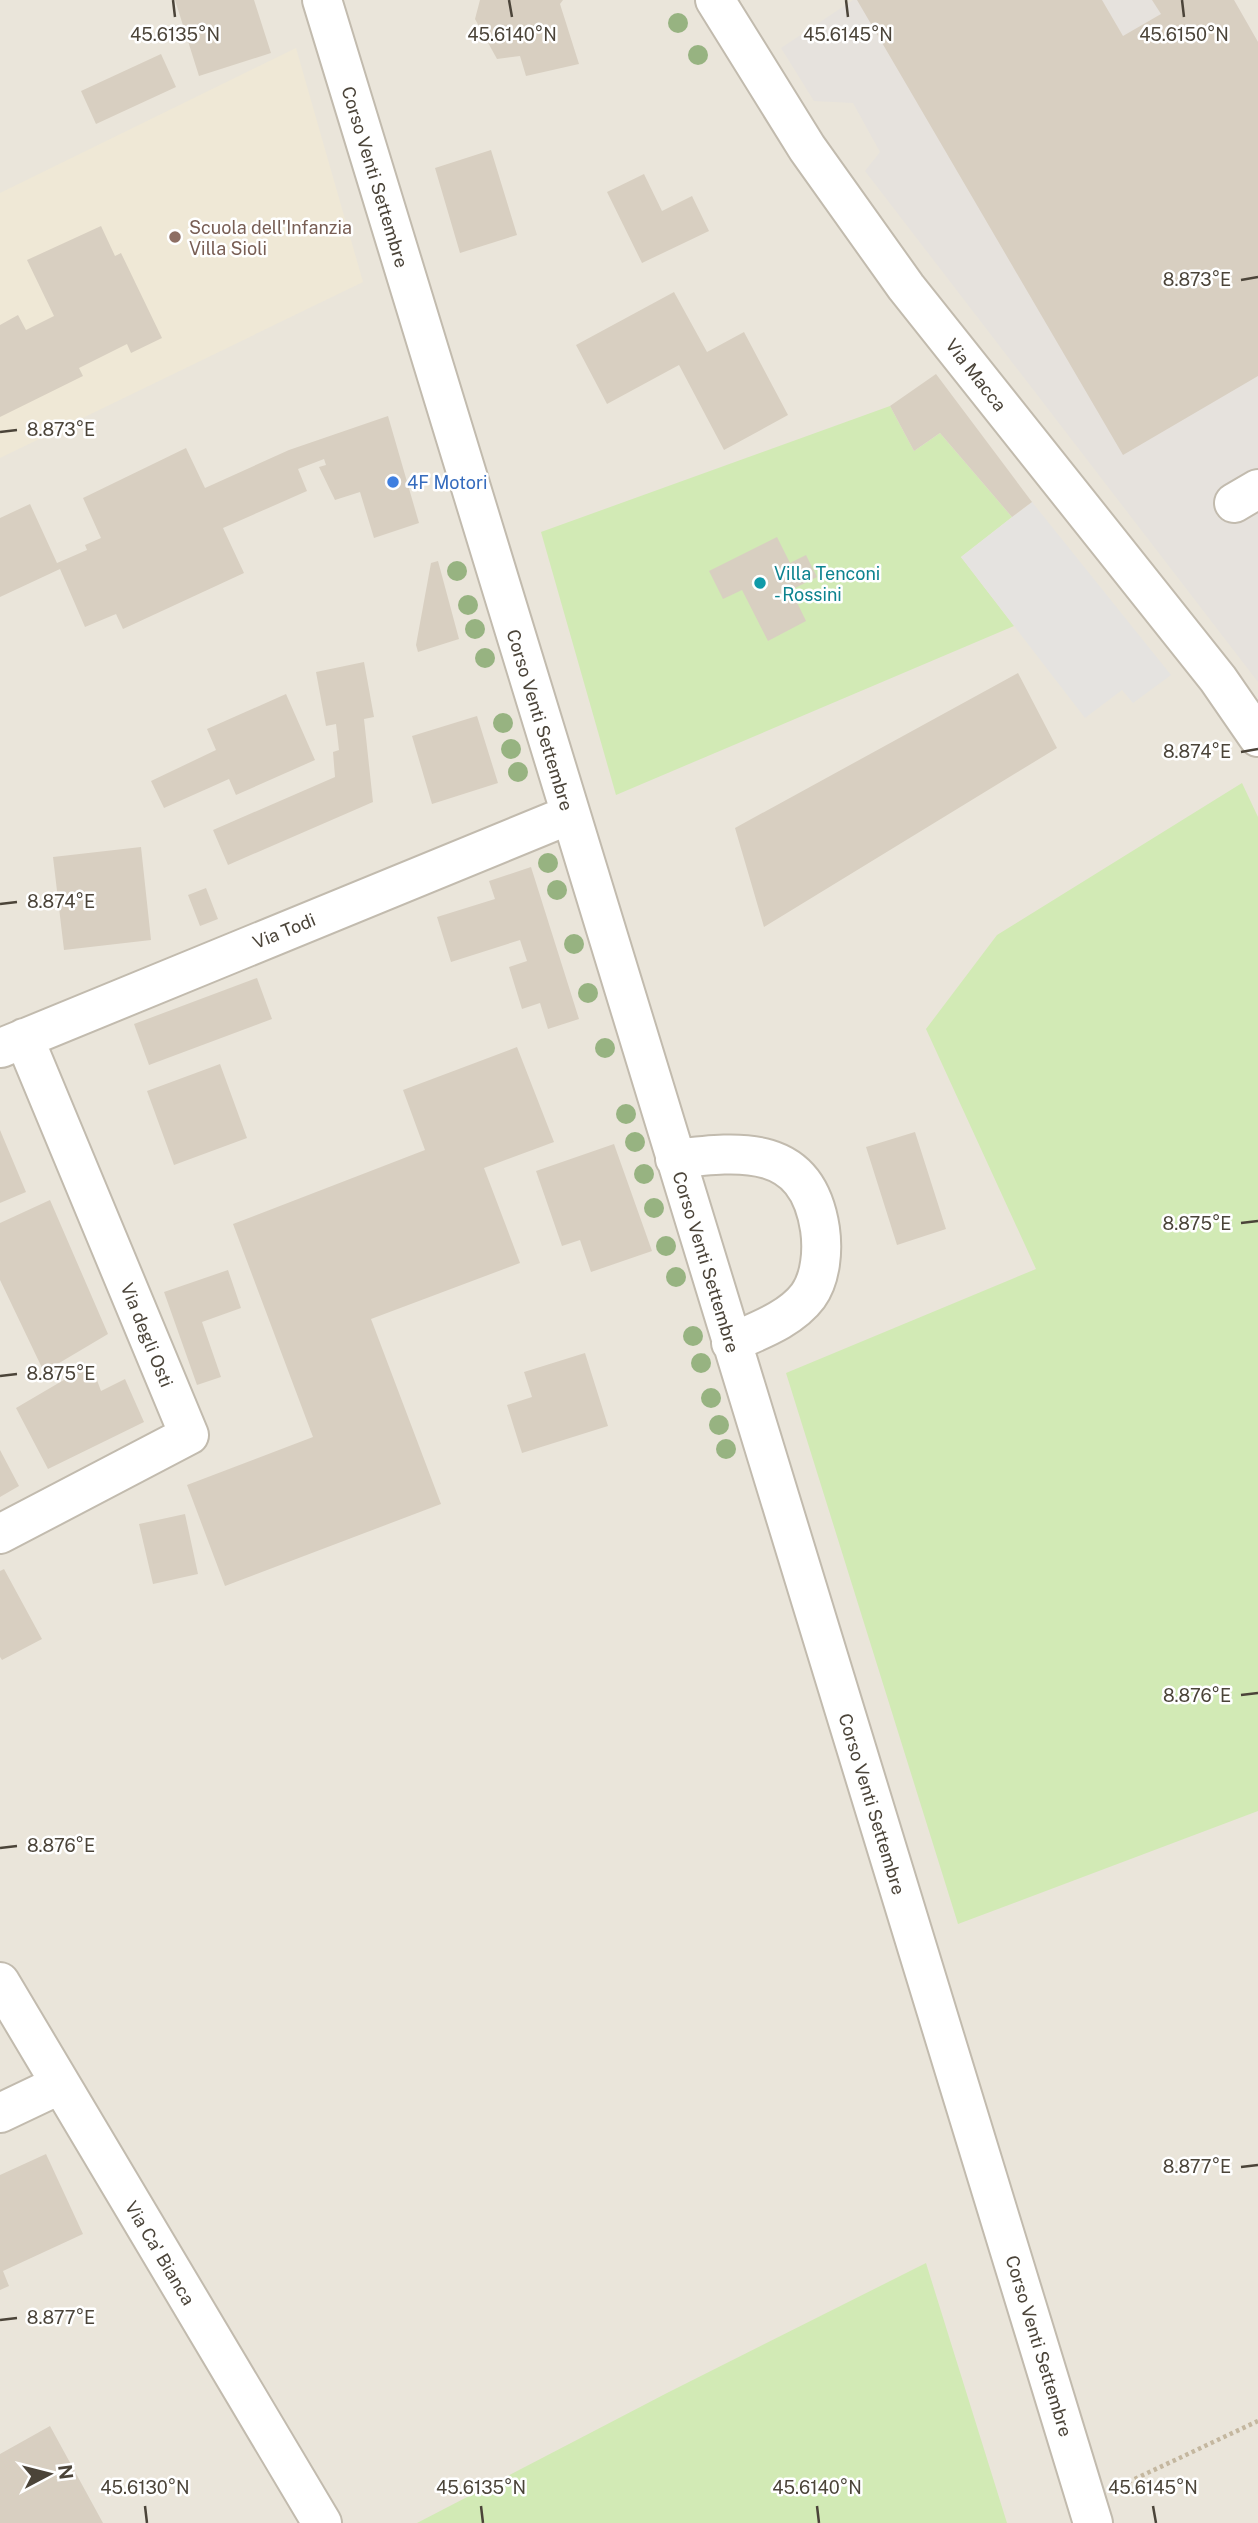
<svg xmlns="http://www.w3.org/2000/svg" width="1258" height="2523" font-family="'Public Sans',sans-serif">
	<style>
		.residential { fill: #eae5da }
		.industrial { fill: #e6e2dd }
		.education { fill: #efe8d6 }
		.green { fill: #d2eab5 }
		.parking { fill: #e5e3e0 }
		.building { fill: #d8cfc1 }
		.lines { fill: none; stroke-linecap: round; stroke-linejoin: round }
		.minor-casing { stroke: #c2bbae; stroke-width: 42 }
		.path { stroke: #c4b79f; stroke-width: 4.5; stroke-dasharray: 3.5 3.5; stroke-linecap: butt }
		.minor { stroke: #fff; stroke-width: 38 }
		.tree { fill: #97b381 }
		.ticks { fill: none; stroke: #4b4439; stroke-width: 2.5 }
		.education-dot { fill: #8d6e63; stroke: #fff; stroke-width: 2.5 }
		.shop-dot { fill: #3f7fe0; stroke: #fff; stroke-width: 2.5 }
		.culture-dot { fill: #0f9aa8; stroke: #fff; stroke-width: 2.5 }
		.labels { text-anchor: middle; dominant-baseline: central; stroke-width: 5; stroke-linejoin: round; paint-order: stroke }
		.street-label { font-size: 18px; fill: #4b4439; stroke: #fff }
		.education-label { font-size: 18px; fill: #785e54; stroke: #fff; text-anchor: start }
		.shop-label { font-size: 18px; fill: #366cbe; stroke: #fff; text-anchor: start }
		.culture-label { font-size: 18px; fill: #0d838f; stroke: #fff; text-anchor: start }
		.ticks-label { font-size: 18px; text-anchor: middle; fill: #4b4439; stroke: #fff; stroke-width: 5; stroke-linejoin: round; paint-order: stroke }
	</style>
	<rect width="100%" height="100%" fill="#f6f3ec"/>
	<!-- residential -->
	<path class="residential" d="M0 0H1258V2523H0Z"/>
	<!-- industrial -->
	<path class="industrial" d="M853 0H1234L1258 42V682L865 171 880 152 853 103 814 101 781 48Z"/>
	<!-- education -->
	<path class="education" d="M296 48 363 282 0 458V193Z"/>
	<!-- green -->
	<path class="green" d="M890 406 914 451 940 433 1012 517 961 557 1014 626 616 795 541 532Z
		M1242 783 1258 817V1811L958 1924 786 1373 1036 1269 926 1029 997 935Z
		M926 2263 1007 2523H417L667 2393Z"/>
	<!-- parking -->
	<path class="parking" d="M1032 502 1171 675 1133 703 1122 690 1085 718 961 557Z"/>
	<!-- building -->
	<path class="building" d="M175 0H254L271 53 199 76Z
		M480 0H563L560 4 579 64 526 76 520 56 497 59 475 19Z
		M857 0H1102L1123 36 1161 14 1152 0H1234L1258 42V376L1123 455Z
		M161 54 176 87 96 124 81 91Z
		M491 150 517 235 460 253 435 168Z
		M644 174 662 211 692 196 709 231 642 263 607 192Z
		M101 226 115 256 121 253 162 338 131 353 127 344 79 368 83 376 0 417V325L18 315 26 330 54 316 27 260Z
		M674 292 707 352 744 332 788 415 724 450 679 365 607 404 576 345Z
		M936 374 1032 502 1012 517 940 433 914 451 890 406Z
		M388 416 419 523 374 538 360 492 335 500 319 467 326 465 324 459 298 469 307 491 223 528 244 573 123 629 116 614 85 627 60 569 0 597V518L30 504 57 563 87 550 85 545 101 538 83 498 186 448 205 488 289 450Z
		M777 537 790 563 806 555 817 577 791 590 806 621 768 641 742 590 723 599 709 571Z
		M438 561 459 639 418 652 416 645 431 563Z
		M364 662 374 717 364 719 373 802 228 865 213 830 335 777 333 752 339 750 336 724 326 726 316 672Z
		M1018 673 1057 748 764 927 735 828Z
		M286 694 315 760 236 795 229 779 164 808 151 781 216 750 207 729Z
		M477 716 498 783 432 804 412 736Z
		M141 847 151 940 64 950 53 857Z
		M531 867 579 1019 548 1029 540 1003 522 1009 509 967 527 961 520 940 451 962 437 917 495 899 489 881Z
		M206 888 218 919 200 926 188 895Z
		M257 978 272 1019 149 1065 134 1024Z
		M517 1047 554 1142 484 1168 520 1263 371 1319 441 1504 225 1586 187 1485 313 1437 233 1224 425 1150 403 1090Z
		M220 1064 247 1138 174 1165 147 1091Z
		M0 1130 26 1192 0 1203Z
		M915 1132 946 1229 897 1245 866 1147Z
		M614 1144 652 1251 591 1272 580 1240 562 1246 536 1171Z
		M50 1200 108 1334 44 1372 0 1280V1223Z
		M228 1270 241 1308 202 1322 221 1377 197 1385 164 1292Z
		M585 1353 608 1426 522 1453 507 1405 532 1397 524 1372Z
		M91 1364 101 1391 125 1379 144 1422 48 1469 16 1408Z
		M0 1450 19 1486 0 1497Z
		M185 1514 198 1574 153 1584 139 1524Z
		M4 1569 42 1639 2 1660 0 1657V1571Z
		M46 2154 83 2234 3 2271 9 2286 0 2290V2175Z
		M50 2426 103 2523H0V2454Z"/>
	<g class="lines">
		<defs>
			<path id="minor" d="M322 0 1093 2523
				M715 0 807 148 906 287 1218 679 1258 737
				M1234 503 1258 489
				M1 1048 569 815
				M675 1159C742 1151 807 1144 820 1229 823 1250 821 1278 808 1296 790 1320 757 1331 731 1343
				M0 1534 189 1435 24 1038
				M0 1982 322 2523
				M0 2113 59 2085"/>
		</defs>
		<!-- minor casing -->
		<use href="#minor" class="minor-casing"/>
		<!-- path -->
		<path class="path" d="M1122 2485 1258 2421"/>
		<!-- minor -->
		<use href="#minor" class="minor"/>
	</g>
	<!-- trees -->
	<g class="tree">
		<circle cx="678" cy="23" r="10"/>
		<circle cx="698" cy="55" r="10"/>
		<circle cx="457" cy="571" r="10"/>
		<circle cx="468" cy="605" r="10"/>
		<circle cx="475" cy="629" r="10"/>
		<circle cx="485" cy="658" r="10"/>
		<circle cx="503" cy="723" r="10"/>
		<circle cx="511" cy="749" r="10"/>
		<circle cx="518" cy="772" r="10"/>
		<circle cx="548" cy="863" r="10"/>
		<circle cx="557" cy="890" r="10"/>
		<circle cx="574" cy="944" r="10"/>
		<circle cx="588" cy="993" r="10"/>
		<circle cx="605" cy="1048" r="10"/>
		<circle cx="626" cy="1114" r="10"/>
		<circle cx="635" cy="1142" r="10"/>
		<circle cx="644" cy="1174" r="10"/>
		<circle cx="654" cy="1208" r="10"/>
		<circle cx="666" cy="1246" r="10"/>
		<circle cx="676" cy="1277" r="10"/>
		<circle cx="693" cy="1336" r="10"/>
		<circle cx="701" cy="1363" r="10"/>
		<circle cx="711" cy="1398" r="10"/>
		<circle cx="719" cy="1425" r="10"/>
		<circle cx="726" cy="1449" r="10"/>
	</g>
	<!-- ticks -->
	<path class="ticks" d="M173 0 175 17M509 0 512 17M846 0 848 17M1182 0 1184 17M1241 280 1258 277M0 432 17 430M1241 752 1258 749M0 904 17 902M1241 1223 1258 1221M0 1376 17 1374M1241 1695 1258 1693M0 1848 17 1846M1241 2167 1258 2165M0 2320 17 2318M145 2506 147 2523M481 2506 483 2523M817 2506 819 2523M1153 2506 1156 2523"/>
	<!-- markers -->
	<circle class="education-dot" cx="175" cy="237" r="7"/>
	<circle class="shop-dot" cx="393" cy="482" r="7"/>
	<circle class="culture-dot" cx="760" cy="583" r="7"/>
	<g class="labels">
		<!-- street labels -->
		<g class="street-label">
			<text transform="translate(375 177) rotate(73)">Corso Venti Settembre</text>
			<text transform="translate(976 375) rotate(52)">Via Macca</text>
			<text transform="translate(540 720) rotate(73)">Corso Venti Settembre</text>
			<text transform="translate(284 931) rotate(-22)">Via Todi</text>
			<text transform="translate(706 1262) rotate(73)">Corso Venti Settembre</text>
			<text transform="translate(147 1335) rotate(68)">Via degli Osti</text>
			<text transform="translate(872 1804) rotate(73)">Corso Venti Settembre</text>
			<text transform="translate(160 2253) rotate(59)">Via Ca' Bianca</text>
			<text transform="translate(1039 2346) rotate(73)">Corso Venti Settembre</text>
		</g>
		<!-- education labels -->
		<g class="education-label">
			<text x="189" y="227">Scuola dell'Infanzia<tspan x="189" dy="21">Villa Sioli</tspan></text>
		</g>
		<!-- shop labels -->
		<g class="shop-label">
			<text x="407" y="482">4F Motori</text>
		</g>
		<!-- culture labels -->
		<g class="culture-label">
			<text x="774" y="573">Villa Tenconi<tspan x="774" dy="21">- Rossini</tspan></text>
		</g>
	</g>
	<g class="ticks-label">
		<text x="175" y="41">45.6135°N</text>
		<text x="512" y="41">45.6140°N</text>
		<text x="848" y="41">45.6145°N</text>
		<text x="1184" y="41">45.6150°N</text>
		<text x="1197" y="286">8.873°E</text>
		<text x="61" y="436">8.873°E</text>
		<text x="1197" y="758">8.874°E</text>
		<text x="61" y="908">8.874°E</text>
		<text x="1197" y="1230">8.875°E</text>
		<text x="61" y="1380">8.875°E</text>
		<text x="1197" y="1702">8.876°E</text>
		<text x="61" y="1852">8.876°E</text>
		<text x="1197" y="2173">8.877°E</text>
		<text x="61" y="2324">8.877°E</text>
		<text x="145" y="2494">45.6130°N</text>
		<text x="481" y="2494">45.6135°N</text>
		<text x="817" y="2494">45.6140°N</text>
		<text x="1153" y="2494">45.6145°N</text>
	</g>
	<!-- north arrow -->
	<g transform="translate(49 2474) rotate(83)" stroke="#ffffff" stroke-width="5" paint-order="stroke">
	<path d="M0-5L12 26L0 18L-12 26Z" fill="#4b4439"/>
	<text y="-10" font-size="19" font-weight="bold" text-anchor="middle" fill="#4b4439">N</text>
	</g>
</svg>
